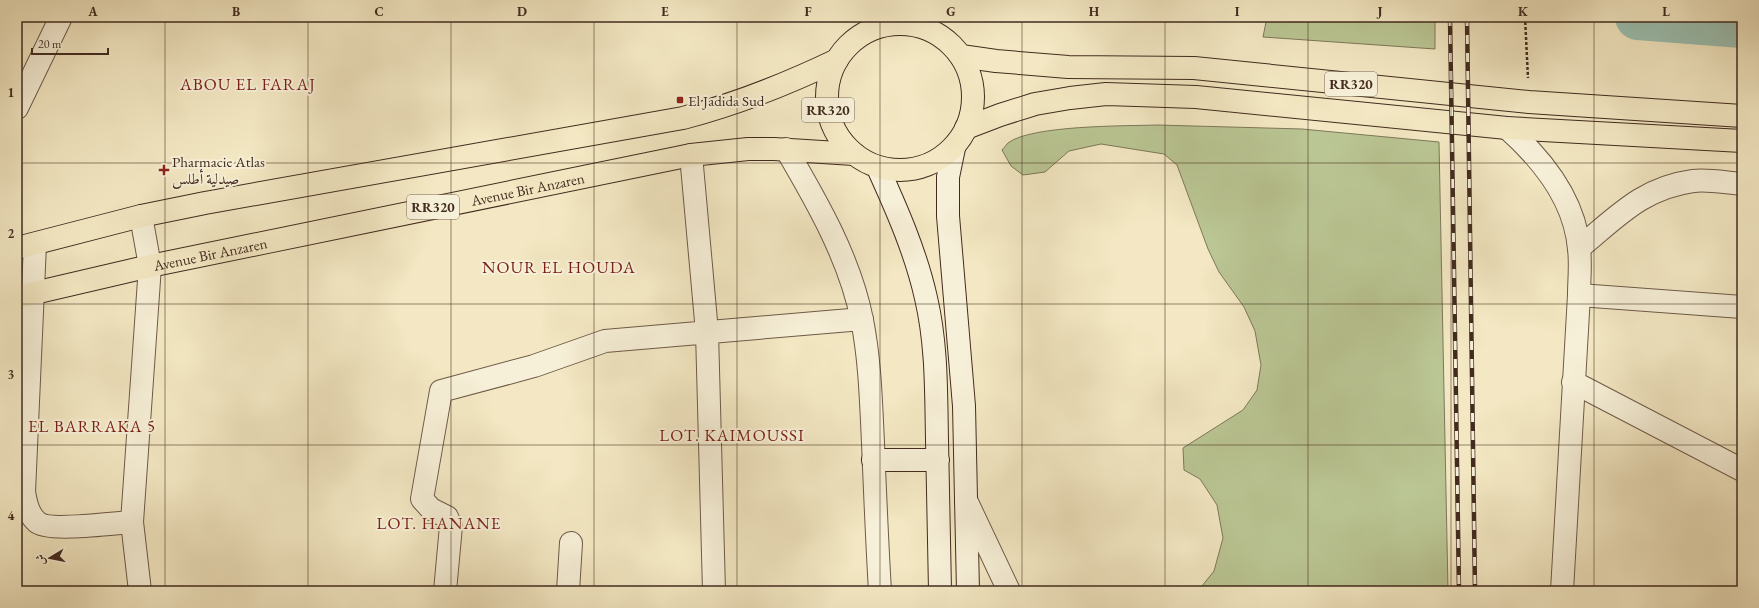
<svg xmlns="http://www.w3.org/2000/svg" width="1759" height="608" font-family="'EB Garamond',Amiri,serif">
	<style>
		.green { fill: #bac694; stroke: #7e785a }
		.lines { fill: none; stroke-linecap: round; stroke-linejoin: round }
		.river { stroke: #9bc0b1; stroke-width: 46 }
		.service-casing { stroke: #6e5a48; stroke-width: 16 }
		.minor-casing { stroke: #6e5a48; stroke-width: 24 }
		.tertiary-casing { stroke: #6e5a48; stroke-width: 24 }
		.secondary-casing { stroke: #422b1f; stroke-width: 24 }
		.trunk-casing { stroke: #422b1f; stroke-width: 24 }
		.path { stroke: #422b1f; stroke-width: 2.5; stroke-dasharray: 3 2; stroke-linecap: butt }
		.service { stroke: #f7f0d8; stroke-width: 14 }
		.minor { stroke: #f7f0d8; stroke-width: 22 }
		.tertiary { stroke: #f7f0d8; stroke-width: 22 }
		.secondary { stroke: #f7f0d8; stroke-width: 22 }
		.trunk { stroke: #f3e8c3; stroke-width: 22 }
		.rail-casing { stroke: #422b1f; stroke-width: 4.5 }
		.rail { stroke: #f7f0d8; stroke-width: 3; stroke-dasharray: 9; stroke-linecap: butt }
		.grid { fill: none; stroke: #422b1f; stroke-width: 1; stroke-opacity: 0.55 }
		.poi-dot { fill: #8f2418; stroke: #f7f0d8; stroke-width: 1.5 }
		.labels { text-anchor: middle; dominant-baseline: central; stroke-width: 4; stroke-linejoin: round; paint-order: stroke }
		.shield { fill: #f7f0d8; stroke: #786656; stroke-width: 1 }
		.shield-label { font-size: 14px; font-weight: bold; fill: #422b1f }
		.poi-label { font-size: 15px; fill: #422b1f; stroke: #f7f0d8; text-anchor: start }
		.street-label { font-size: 15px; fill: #422b1f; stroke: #f7f0d8 }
		.quarter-label { font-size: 17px; letter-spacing: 1px; fill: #7a1f14; stroke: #f7f0d8 }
		.neatline { fill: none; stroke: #422b1f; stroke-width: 1.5 }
		.grid-label { font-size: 13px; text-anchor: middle; font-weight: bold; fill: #422b1f }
	</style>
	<rect width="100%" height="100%" fill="#f3e8c3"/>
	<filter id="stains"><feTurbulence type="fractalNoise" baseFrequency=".005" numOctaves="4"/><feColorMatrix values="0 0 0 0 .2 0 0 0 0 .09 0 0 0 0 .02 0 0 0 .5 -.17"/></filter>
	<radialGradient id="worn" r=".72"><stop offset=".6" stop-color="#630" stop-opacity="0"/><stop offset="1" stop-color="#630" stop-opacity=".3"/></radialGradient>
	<!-- green -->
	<path class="green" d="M1267 17H1435V49L1263 37Z
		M1158 125 1302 129 1439 142 1448 591H1198L1214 571 1223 538 1217 505 1200 479 1184 470 1183 448 1243 410 1257 390 1261 365 1255 331 1244 307 1219 272 1208 249 1177 165 1164 154 1101 144 1069 151 1045 172 1023 175 1011 166 1002 150C1004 148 1006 145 1008 143 1031 125 1126 126 1158 125Z"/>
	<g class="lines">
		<!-- river -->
		<path class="river" d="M1638 17 1742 25"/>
		<defs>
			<path id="service" d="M873 29V17"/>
			<path id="minor" d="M17 108 61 17
				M786 149C817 202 850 259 862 320 870 360 871 402 873 443 875 492 877 542 880 591
				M691 155 707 332 714 591
				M35 244 24 492C26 503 28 514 37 522 48 532 115 523 132 522
				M1579 248C1617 217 1642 188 1693 181 1708 179 1727 183 1742 184
				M1579 295 1742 307
				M1573 382 1742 470
				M966 500 1009 591
				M140 591 132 522 150 266 141 216
				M445 591 451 526 447 517 431 509 422 499 441 391 534 366 605 341 862 319
				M568 591 571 543"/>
			<path id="tertiary" d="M1507 128C1542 159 1575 200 1579 249 1581 264 1579 280 1579 295L1562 591"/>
			<path id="secondary" d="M954 148 948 177V216L964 406 968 591
				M878 168C897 210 916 253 926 298 937 345 936 392 937 440 938 490 939 541 940 591
				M873 460H938"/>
			<g id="trunk">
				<circle cx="900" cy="97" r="73"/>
				<path d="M961 56 996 61 1068 67 1194 68 1529 102 1742 116"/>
				<path d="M966 128 1000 115 1035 104 1070 98 1106 94 1196 97 1507 128 1742 141"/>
				<path d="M17 248 141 216 205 203 683 118C737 104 787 84 837 60"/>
				<path id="s1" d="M17 297 150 266 691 155 748 149H774L854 154"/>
			</g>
		</defs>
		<!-- service casing -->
		<use href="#service" class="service-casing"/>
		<!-- minor casing -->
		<use href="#minor" class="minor-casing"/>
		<!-- tertiary casing -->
		<use href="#tertiary" class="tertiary-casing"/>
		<!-- secondary casing -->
		<use href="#secondary" class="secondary-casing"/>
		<!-- trunk casing -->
		<use href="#trunk" class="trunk-casing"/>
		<!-- path -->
		<path class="path" d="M1525 17 1528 78"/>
		<!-- service -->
		<use href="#service" class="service"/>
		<!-- minor -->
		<use href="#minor" class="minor"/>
		<!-- tertiary -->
		<use href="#tertiary" class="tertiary"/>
		<!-- secondary -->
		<use href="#secondary" class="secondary"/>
		<!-- trunk -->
		<use href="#trunk" class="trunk"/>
		<defs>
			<path id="rail" d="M1450 17 1459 591
				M1467 17 1475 591"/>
		</defs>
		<!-- rail casing -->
		<use href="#rail" class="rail-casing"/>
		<!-- rail -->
		<use href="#rail" class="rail"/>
	</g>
	<!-- grid -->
	<path class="grid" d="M165 17V591M308 17V591M451 17V591M594 17V591M737 17V591M880 17V591M1022 17V591M1165 17V591M1308 17V591M1451 17V591M1594 17V591M17 163H1742M17 304H1742M17 445H1742"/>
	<!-- markers -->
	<g class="poi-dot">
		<rect x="676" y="96" width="8" height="8" rx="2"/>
		<path d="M162 164h4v4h4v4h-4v4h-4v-4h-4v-4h4z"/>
	</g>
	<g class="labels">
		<!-- shield labels -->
		<g class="shield">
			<rect x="1325" y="72" width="52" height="24" rx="3"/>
			<rect x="802" y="98" width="52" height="24" rx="3"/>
			<rect x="407" y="195" width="52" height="24" rx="3"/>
		</g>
		<g class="shield-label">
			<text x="1351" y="84">RR320</text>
			<text x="828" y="110">RR320</text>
			<text x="433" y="207">RR320</text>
		</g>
		<!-- poi labels -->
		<g class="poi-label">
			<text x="688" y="100">El Jadida Sud</text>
			<text x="172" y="161">Pharmacie Atlas<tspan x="172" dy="17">صيدلية أطلس</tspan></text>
		</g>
		<!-- street labels -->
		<g class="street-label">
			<text stroke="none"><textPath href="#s1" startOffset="522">Avenue Bir Anzaren</textPath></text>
			<text stroke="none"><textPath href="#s1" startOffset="198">Avenue Bir Anzaren</textPath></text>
		</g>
		<!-- quarter labels -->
		<g class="quarter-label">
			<text x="248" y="84">ABOU EL FARAJ</text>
			<text x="559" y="267">NOUR EL HOUDA</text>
			<text x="92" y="426">EL BARRAKA 5</text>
			<text x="732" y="435">LOT. KAIMOUSSI</text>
			<text x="439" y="523">LOT. HANANE</text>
		</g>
	</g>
	<!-- margin -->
	<rect width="1759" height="608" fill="none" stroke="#f3e8c3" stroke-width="44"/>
	<!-- north arrow -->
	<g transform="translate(50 558) rotate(260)" stroke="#f7f0d8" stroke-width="3" paint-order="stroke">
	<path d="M0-3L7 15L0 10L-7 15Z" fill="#422b1f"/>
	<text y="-6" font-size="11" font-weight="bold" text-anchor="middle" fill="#422b1f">ش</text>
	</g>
	<!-- scale -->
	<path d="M32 48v6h76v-6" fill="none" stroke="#422b1f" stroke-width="2"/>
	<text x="38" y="48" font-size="12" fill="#422b1f" stroke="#f7f0d8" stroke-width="3" paint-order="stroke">20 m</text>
	<rect x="22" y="22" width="1715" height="564" class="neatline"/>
	<g class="grid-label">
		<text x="93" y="16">A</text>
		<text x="236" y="16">B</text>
		<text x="379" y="16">C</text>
		<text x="522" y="16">D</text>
		<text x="665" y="16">E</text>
		<text x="808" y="16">F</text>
		<text x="951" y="16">G</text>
		<text x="1094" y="16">H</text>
		<text x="1237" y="16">I</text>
		<text x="1380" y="16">J</text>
		<text x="1523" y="16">K</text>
		<text x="1666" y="16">L</text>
		<text x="11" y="97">1</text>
		<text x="11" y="238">2</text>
		<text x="11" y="379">3</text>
		<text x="11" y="520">4</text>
	</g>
	<rect width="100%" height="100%" filter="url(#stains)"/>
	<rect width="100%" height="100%" fill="url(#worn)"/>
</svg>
